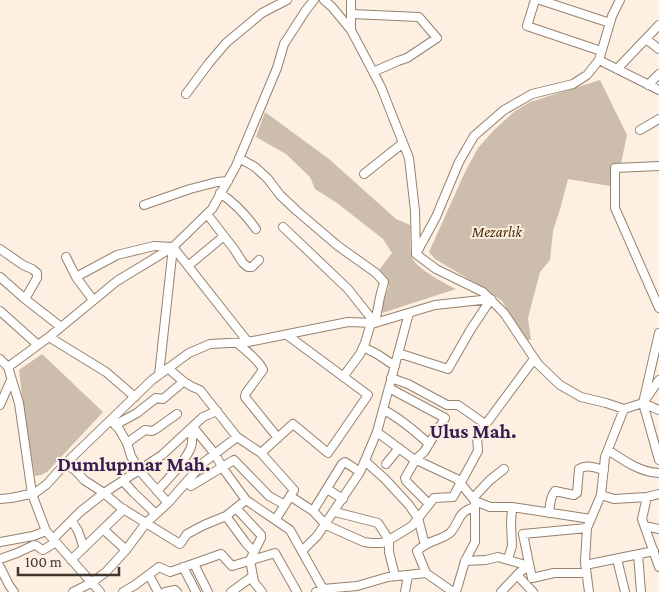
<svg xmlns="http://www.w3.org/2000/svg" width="659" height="592" font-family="'Crimson Pro',serif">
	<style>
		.green { fill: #cdbdad }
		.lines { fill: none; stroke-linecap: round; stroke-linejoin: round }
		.minor-casing { stroke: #97816d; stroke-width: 10 }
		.minor { stroke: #fff; stroke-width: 8 }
		.labels { text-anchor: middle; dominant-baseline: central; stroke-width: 4; stroke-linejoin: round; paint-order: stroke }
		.park-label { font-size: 15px; font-style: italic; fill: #4c2a02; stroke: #fdefe2 }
		.district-label { font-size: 20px; font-weight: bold; fill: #361a52; stroke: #fdefe2 }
	</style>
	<rect width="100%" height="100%" fill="#fdefe2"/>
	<!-- green -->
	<path class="green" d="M600 80 627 135 616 187 568 179 561 206 553 231 550 260 540 272 528 318 531 340H526L502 301 482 287 435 259 429 252 465 172 478 148 494 130 515 111 530 102Z
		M265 112 329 159 396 219 410 225C411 235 409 248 412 257 415 268 446 284 456 289L379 314 389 286 379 270 392 253 383 239 337 203 315 189 310 177 286 154 256 137Z
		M42 354 103 412 47 472 41 475 35 476 25 422 19 370Z"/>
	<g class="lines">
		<defs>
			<path id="minor" d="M324 0 332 7 351 30
				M351 0V30L381 87 409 158 415 211 416 254 436 269 483 292 504 313 538 364 560 385 581 397 606 403 624 409 643 403 659 380
				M535 0 527 26 601 51
				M540 0 610 23
				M620 0 612 16 599 60 659 90
				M351 14 419 17 437 38 407 58 398 61 373 72
				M646 39 659 49
				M617 69 659 25
				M648 85 659 74
				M186 94 209 63 226 43 262 13 287 0
				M640 130 659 119
				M239 158 255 167 268 179 280 195 297 211 338 246 376 273 384 282 380 297 375 323
				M659 166 615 168V208L659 308
				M364 174 403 143
				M220 193C235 203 246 215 256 229
				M144 205 190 189 217 182 228 181
				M207 214 234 249 243 263 248 267H252L259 260
				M283 227 348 289 375 323
				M0 249 23 265 32 269 37 273V278L25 299
				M417 252 436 217 459 162 474 136 504 110 532 94 573 84 587 75 599 60
				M66 257 76 277 93 300
				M188 266 224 236
				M0 277 25 299 61 327
				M76 277 117 255 154 246 173 247 248 342
				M0 311 38 345
				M659 333 643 403 659 460
				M49 337 106 372 135 397
				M237 343C244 349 260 361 263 370L246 393 245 397 278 438
				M363 347 377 354 395 366
				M398 353 448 369 471 329 491 299
				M0 359 8 367 19 403 32 494 46 531 100 592
				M8 367 49 337 117 281 173 247
				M168 368C178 377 187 386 200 390L237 437 261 453 294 490 276 519
				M159 375 173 247 212 209 236 166 277 68 284 44 306 10 314 0
				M343 377 360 354 365 343 371 323
				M391 378 408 384 447 405H458L485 424
				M389 388 445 418 424 452 416 459 405 478 406 481 429 504
				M643 403 659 410
				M0 405 11 380
				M384 410C401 419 415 431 429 444
				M111 420 119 429 127 443 131 456 139 470 168 503
				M115 425 137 413 156 398 163 399 183 382
				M193 427 215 454 222 467 246 500 290 530 323 589
				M377 432 412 458 457 479 475 501 490 507H512L591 519
				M127 443 145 430 152 431 156 429 177 414
				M608 450C623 460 639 472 659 473
				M261 453 293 424 328 453 368 395 287 335
				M365 461 385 479 409 505 418 518 425 545
				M65 464 75 470 84 480 104 493 120 507 180 544 187 534 204 525 226 516 246 500
				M386 464 399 448
				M123 481 134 493 156 514
				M187 483 191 486 234 460 269 496 285 505
				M327 489 343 499
				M157 491C167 480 186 461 191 447 193 441 192 433 193 427
				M601 495 614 499 647 497 659 494
				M290 496 313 511 326 525 364 542 371 543H382L389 540 412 526 434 498 453 497 478 451 477 436 534 359
				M647 497 642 519 659 567
				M473 498 490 480 504 469
				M0 499 11 498 35 493 47 484 65 464 152 380 189 353 210 344 248 342 348 322 375 323 435 305 491 299
				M236 508 261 535V538L250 560 254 582 262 592
				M313 511 342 464 345 462 360 472
				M335 512 378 523 389 540V552L395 576
				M549 513C550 505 550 497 555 491L574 495 577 493 579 469C587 464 595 468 604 470
				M226 516 245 542 254 552
				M72 521 78 531 84 548
				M645 526 659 529
				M103 529 126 550
				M53 539 80 512 104 493 162 455 203 417 217 411
				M0 542 33 536 46 531
				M302 551 317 536 360 472 377 432 409 313
				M638 554 641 592
				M0 559 17 553 34 545C38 545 39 549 43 550L56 542
				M508 559 512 546 511 523 512 507
				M617 559 625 592
				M71 560 124 509
				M465 561 486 560 498 557 529 566
				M194 564 208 592
				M585 565 654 551
				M0 567 9 585 14 592
				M183 567 196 592
				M426 573 417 551C420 548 423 546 427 544 434 540 445 538 451 532 461 520 457 512 475 507
				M586 573H554L532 578 523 534 587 528
				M149 575 158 592
				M517 575 533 592
				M73 592 91 583 106 572 126 550 146 523 168 503 203 463 237 437
				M123 592 135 585 159 567 170 572 221 554 232 566 275 553 297 592
				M165 592 175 590 177 592
				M231 592 253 576
				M316 592 323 589 357 586 388 577 426 573 453 592
				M405 592 408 575
				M456 592 465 561 475 542V503
				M501 592 520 572 529 566
				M589 592 585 561 587 528 601 495 605 457 624 409"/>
		</defs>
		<!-- minor casing -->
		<use href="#minor" class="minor-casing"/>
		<!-- minor -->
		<use href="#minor" class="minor"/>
	</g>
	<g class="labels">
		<!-- park labels -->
		<g class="park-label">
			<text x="497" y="232">Mezarlık</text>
		</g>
		<!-- district labels -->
		<g class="district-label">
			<text x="473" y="431">Ulus Mah.</text>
			<text x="134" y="464">Dumlupınar Mah.</text>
		</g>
	</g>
	<!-- scale -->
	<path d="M18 567v8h101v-8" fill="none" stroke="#3f352d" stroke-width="2.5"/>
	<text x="25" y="567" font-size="15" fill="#3f352d" stroke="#fdefe2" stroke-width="4" paint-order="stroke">100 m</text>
</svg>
